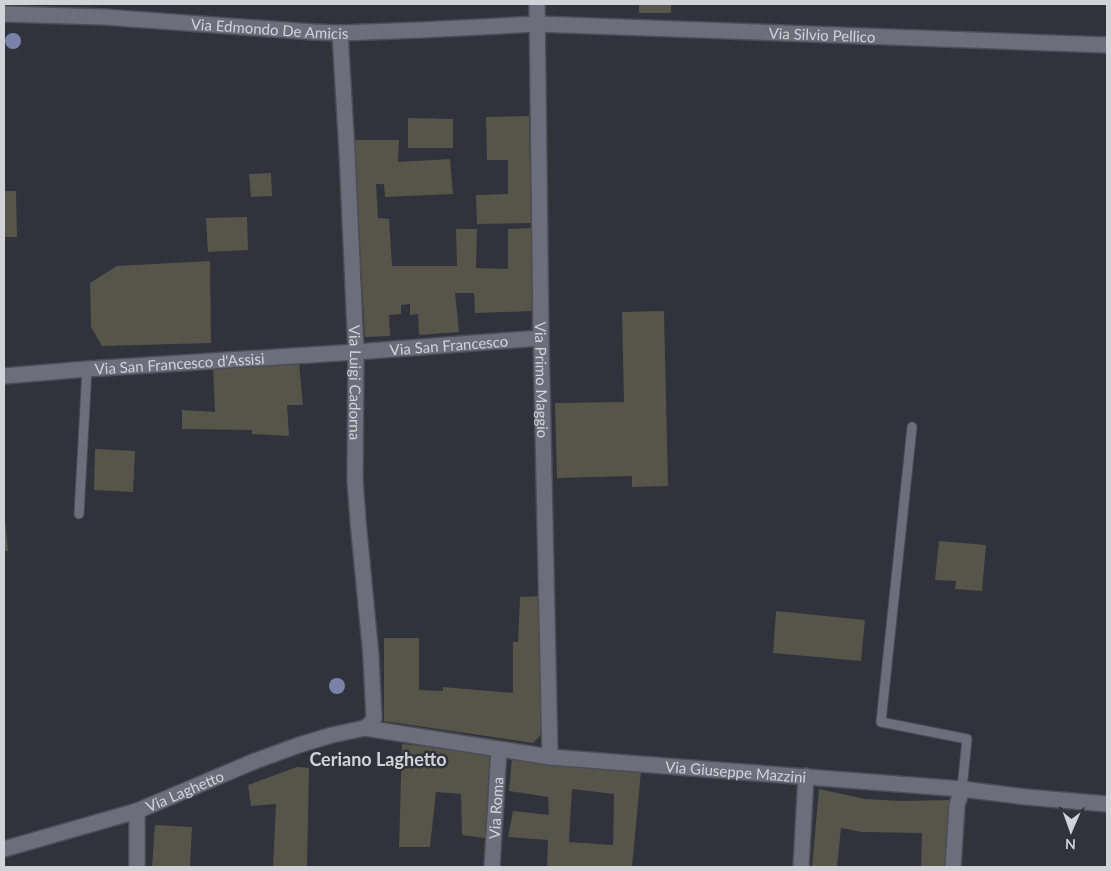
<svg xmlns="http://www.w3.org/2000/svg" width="1111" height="871" font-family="Lato,sans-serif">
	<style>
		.building { fill: #575449; fill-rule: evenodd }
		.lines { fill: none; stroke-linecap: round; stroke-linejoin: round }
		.lane-casing { stroke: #4c4e56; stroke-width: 11 }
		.street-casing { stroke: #4c4e56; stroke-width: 18 }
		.secondary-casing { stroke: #4c4e56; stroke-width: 18 }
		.lane { stroke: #6c6f7b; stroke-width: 9 }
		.street { stroke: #6c6f7b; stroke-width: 15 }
		.secondary { stroke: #6c6f7b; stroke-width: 15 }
		.tree { fill: #7a83a7 }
		.labels { text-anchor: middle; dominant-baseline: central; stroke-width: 5; stroke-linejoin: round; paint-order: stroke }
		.street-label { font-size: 15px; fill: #d1d3d9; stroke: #30323c }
		.quarter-label { font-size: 18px; font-weight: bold; fill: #d1d3d9; stroke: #30323c }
	</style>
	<rect width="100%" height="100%" fill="#30323c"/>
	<!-- building -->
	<path class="building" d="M639 4H671V13H639Z
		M529 116 531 223 477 224 476 195 508 194V160H487L486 117Z
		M408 118 453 119V148H408Z
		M354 140H399L398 162 450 159 453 194 385 197 384 184H376L378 218 389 219 392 266H457L456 229H477L476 268 508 269V229L531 228 534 311 475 313 474 293H455L459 332 419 335 418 314 410 315V304L401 305V314L389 315 390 336 365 337Z
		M271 173 272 196 251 197 249 174Z
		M4 191H16L17 237H4Z
		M247 217 248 250 208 252 206 218Z
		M210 261 211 343 102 346 91 327 90 283 117 266Z
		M664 311 668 486 632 487V476L557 478 555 403 624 402 622 312Z
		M299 363 303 405H287L289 436 252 434V430L182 429V410L215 412 213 369Z
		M95 449 135 451 133 492 94 490Z
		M4 519H5L8 551H4Z
		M939 541 986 545 982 591 955 589 956 581 935 580Z
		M541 596V735L533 743 384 721V638H419V690L443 691V687L513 693V642H518L520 597Z
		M776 611 865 620 861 661 773 653Z
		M402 744 490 753 485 838 462 835 461 794 436 792 430 847H399Z
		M512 757 641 771 632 867H547L548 840 508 837 513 811 549 815 548 797 509 791ZM572 789 614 794 613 845 569 842Z
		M297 767 309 768 307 867H273L276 804 251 806 248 785Z
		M819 789 865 799 902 801 950 800 945 867H921L922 833 862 832 841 828 837 867H812Z
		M155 825 192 827 190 867H152Z"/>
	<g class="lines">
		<defs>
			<path id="lane" d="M912 427 881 722 967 739 962 789
				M79 514 87 369"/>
			<g id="street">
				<path id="s1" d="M537 4 541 338 550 757"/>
				<path id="s2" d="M4 14 104 17 313 32 340 33 421 30 537 24 1107 45"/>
				<path id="s3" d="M340 33 347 152 356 352 355 480 358 521 371 656 374 718 371 723 365 728"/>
				<path id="s4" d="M4 376 87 369 356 352 541 338"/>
				<path id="s5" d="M492 867 499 749"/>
				<path d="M953 867 957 805 962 789"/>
			</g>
			<g id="secondary">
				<path d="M137 811V867"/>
				<path id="s6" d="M4 849 137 811 255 761 299 745 332 735 365 728 550 757 962 789 1026 797 1107 804"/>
				<path d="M801 867 806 776"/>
			</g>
		</defs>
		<!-- lane casing -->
		<use href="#lane" class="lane-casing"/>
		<!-- street casing -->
		<use href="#street" class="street-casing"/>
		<!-- secondary casing -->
		<use href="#secondary" class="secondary-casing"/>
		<!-- lane -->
		<use href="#lane" class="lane"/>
		<!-- street -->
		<use href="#street" class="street"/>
		<!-- secondary -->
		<use href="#secondary" class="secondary"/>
	</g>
	<!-- trees -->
	<g class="tree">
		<circle cx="13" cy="41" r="8"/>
		<circle cx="337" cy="686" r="8"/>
	</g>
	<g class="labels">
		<!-- street labels -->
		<g class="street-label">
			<text stroke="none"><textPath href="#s2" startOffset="266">Via Edmondo De Amicis</textPath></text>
			<text stroke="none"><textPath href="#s2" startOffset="819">Via Silvio Pellico</textPath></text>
			<text stroke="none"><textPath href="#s4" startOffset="446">Via San Francesco</textPath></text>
			<text stroke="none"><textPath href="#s4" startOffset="176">Via San Francesco d'Assisi</textPath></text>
			<text stroke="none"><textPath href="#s1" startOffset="376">Via Primo Maggio</textPath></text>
			<text stroke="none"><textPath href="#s3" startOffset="350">Via Luigi Cadorna</textPath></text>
			<text stroke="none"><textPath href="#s6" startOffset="755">Via Giuseppe Mazzini</textPath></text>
			<text stroke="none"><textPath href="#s6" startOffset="190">Via Laghetto</textPath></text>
			<text stroke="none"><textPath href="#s5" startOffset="59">Via Roma</textPath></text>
		</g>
		<!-- quarter labels -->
		<g class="quarter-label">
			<text x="378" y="759">Ceriano Laghetto</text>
		</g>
	</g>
	<!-- border -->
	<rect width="1111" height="871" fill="none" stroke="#d1d3d9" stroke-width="10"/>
	<!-- north arrow -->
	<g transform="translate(1071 831) rotate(182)" stroke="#30323c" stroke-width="4" paint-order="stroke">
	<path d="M0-4L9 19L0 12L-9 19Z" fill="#d1d3d9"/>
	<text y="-8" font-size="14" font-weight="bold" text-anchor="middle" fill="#d1d3d9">N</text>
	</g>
</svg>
